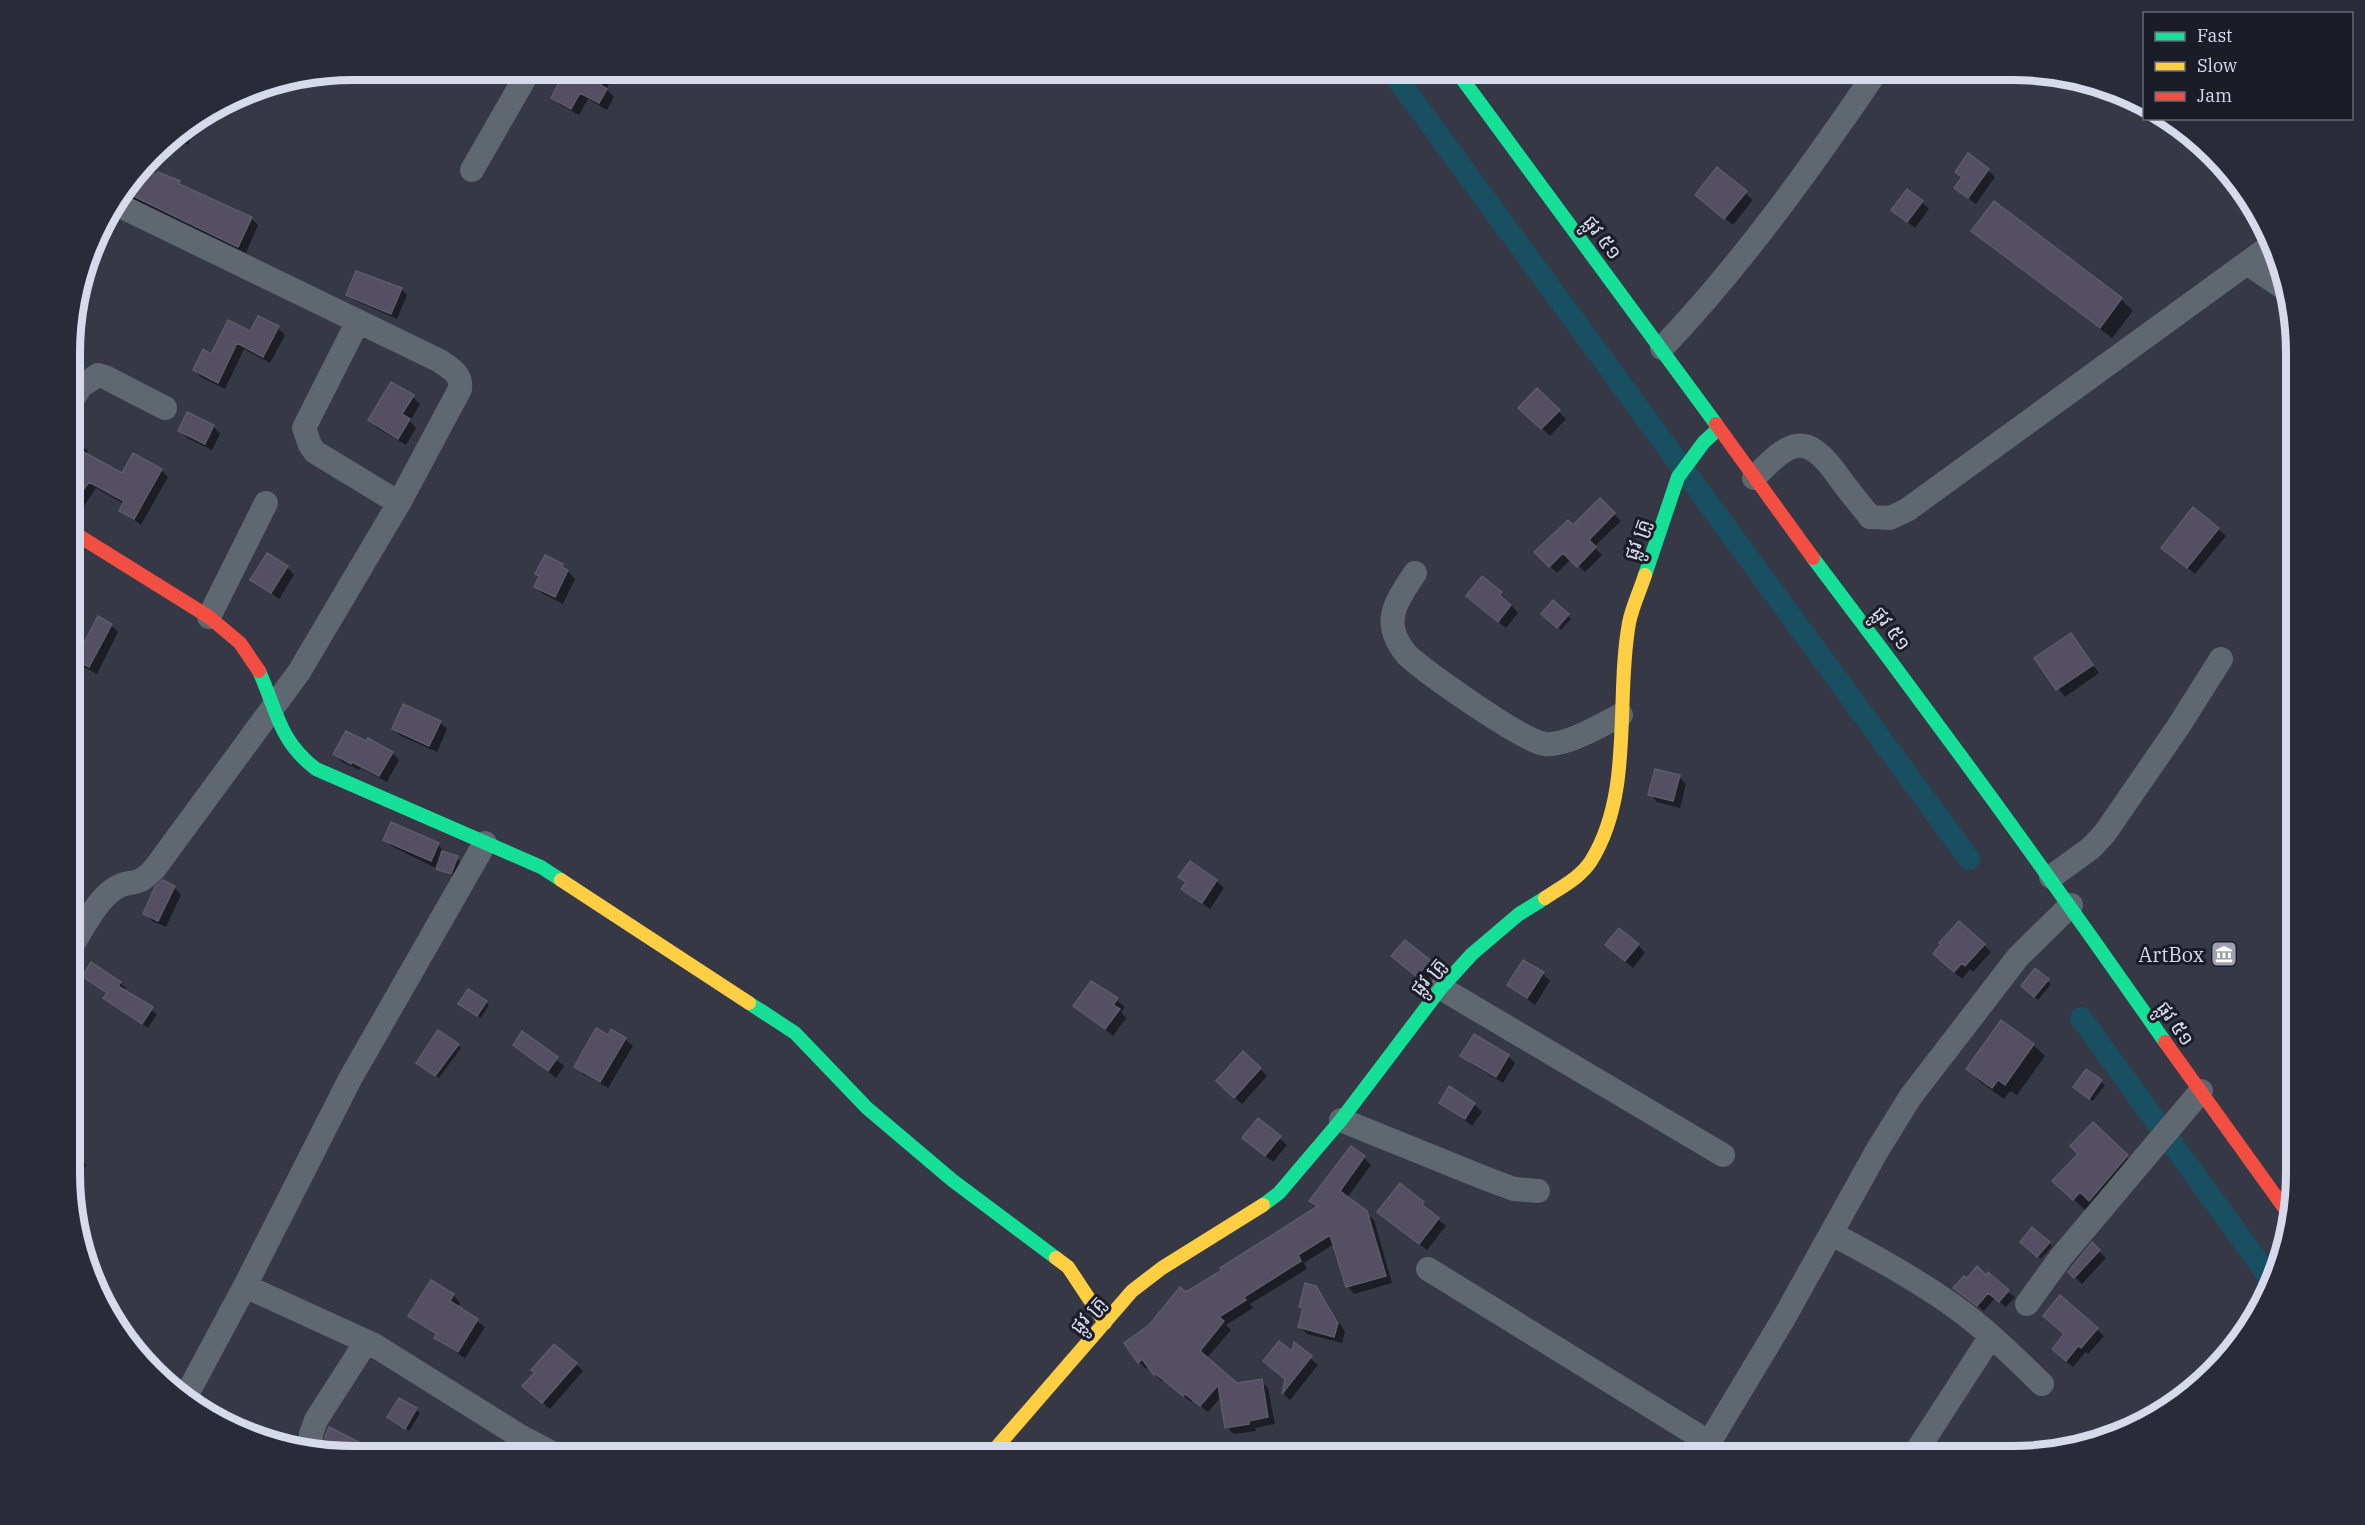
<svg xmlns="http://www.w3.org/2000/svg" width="2365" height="1525" font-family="'IBM Plex Serif','Noto Sans Khmer',serif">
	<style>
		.shadow { fill: #0007 }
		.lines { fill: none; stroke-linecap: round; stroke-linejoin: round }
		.canal { stroke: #184f61; stroke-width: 22 }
		.building { fill: #544f62; stroke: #5c5b67; stroke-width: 1.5 }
		.street { stroke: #5f6770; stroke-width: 24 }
		.fast { stroke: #16e098; stroke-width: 14 }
		.slow { stroke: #ffcf43; stroke-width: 14 }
		.jam { stroke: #f24e42; stroke-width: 14 }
		.labels { text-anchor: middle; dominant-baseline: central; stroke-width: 6; stroke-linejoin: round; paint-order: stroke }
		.street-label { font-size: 20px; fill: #d7daeb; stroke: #1a1c28 }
		.poi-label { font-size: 20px; fill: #d7daeb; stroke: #1a1c28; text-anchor: end }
		.rim { fill: none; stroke: #d7daeb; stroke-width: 8 }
	</style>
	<rect width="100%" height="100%" fill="#363846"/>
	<!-- shadow -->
	<path class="shadow" d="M602 75 610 82 606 89 614 97 607 110 588 99 579 115 560 105 553 98Z
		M199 119 188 145 170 137Z
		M142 170 157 177 159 174 251 218 258 225 246 253 131 198 121 197Z
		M1717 170 1753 200 1733 225 1697 195Z
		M1988 170 1995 177 1976 204 1964 195 1963 178Z
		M1922 202 1929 209 1915 228 1893 210Z
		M1994 203 2121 299 2133 311 2112 338 1984 242 1973 231Z
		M401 289 407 295 397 319 354 300 348 294Z
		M278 328 285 335 270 363 244 349 225 389 201 377 194 370 212 356 251 333Z
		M1537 390 1566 419 1550 436 1521 408Z
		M413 397 420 404 410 421 416 428 406 445 377 428 370 420Z
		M213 426 220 434 212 450 187 438 179 430Z
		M71 439 88 451 86 455 122 475 161 470 168 477 141 525 121 510 124 504 96 488 75 520 71 521Z
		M1600 500 1621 521 1594 547 1602 555 1585 572 1571 559 1557 573 1536 552 1573 527Z
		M2218 529 2226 536 2195 574 2171 555Z
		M562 565 575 579 563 604 543 594 536 587 540 578 537 574Z
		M287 567 294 575 279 599 252 579Z
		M1501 593 1518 613 1506 628 1475 603Z
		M1553 602 1571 619 1561 630 1543 614Z
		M111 625 118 632 97 674 84 667 77 660Z
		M2070 635 2099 673 2065 697 2036 659Z
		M440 722 447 729 437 752 401 736 393 729Z
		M392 753 399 760 387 782 360 768 359 770 342 762 335 754Z
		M1679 777 1686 784 1680 808 1657 802 1650 794Z
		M385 839 438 844 445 853 460 861 454 877 393 847Z
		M1180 877 1216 881 1224 888 1210 909 1183 889 1187 883Z
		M174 887 181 895 166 927 152 921 145 913Z
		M1405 942 1437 969 1425 983 1401 963Z
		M1638 945 1645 953 1633 968 1614 952Z
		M1984 945 1991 952 1973 972 1970 969 1962 979 1942 961Z
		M2036 970 2051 984 2038 1000 2023 986Z
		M1543 974 1550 981 1535 1005 1509 985Z
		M84 976 120 983 126 988 124 991 157 1014 148 1028 111 1004 105 998 108 994Z
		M1103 989 1125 1007 1121 1012 1126 1018 1113 1036 1075 1005Z
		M486 1002 489 1005 481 1018 463 1007Z
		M523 1033 564 1066 556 1078 514 1045Z
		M625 1039 633 1046 608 1088 583 1074 575 1066Z
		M458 1045 461 1048 439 1078 421 1066Z
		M2033 1045 2045 1056 2017 1095 2010 1091 2004 1099 1979 1081 1968 1069Z
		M1508 1056 1515 1063 1503 1083 1473 1065 1465 1057Z
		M1260 1069 1267 1076 1242 1104 1225 1089Z
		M2087 1071 2105 1085 2093 1101 2078 1090Z
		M1450 1088 1474 1104 1482 1112 1472 1126 1441 1102Z
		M1258 1120 1287 1145 1273 1162 1252 1145Z
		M2093 1124 2138 1168 2085 1210 2066 1192Z
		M71 1148 86 1165 76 1183 71 1180Z
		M1364 1158 1371 1165 1347 1198 1374 1220 1392 1283 1354 1294 1347 1286 1334 1244 1304 1263 1307 1269 1250 1304 1253 1308 1226 1325 1231 1330 1206 1359 1237 1385 1261 1381 1268 1388 1275 1424 1255 1428 1256 1431 1234 1434 1227 1427 1221 1397 1208 1412 1193 1400 1191 1402 1164 1380 1162 1382 1149 1367 1146 1369 1139 1362 1150 1326 1186 1294 1319 1208 1311 1200Z
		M1400 1185 1423 1203 1431 1210 1429 1212 1446 1226 1427 1250 1387 1219Z
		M2049 1243 2052 1246 2041 1259 2025 1245Z
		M2092 1245 2106 1258 2082 1284 2070 1272Z
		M1986 1277 2015 1297 2006 1307 1995 1298 1984 1311 1962 1294 1967 1280Z
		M1315 1288 1323 1296 1345 1332 1342 1343 1307 1334 1300 1327 1304 1310 1300 1307Z
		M453 1295 460 1303 457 1307 485 1327 465 1358 444 1345 436 1338 438 1335 418 1323 410 1316Z
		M2060 1298 2104 1336 2088 1354 2086 1352 2073 1367 2060 1356 2066 1335Z
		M1295 1345 1318 1365 1290 1400 1283 1393Z
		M576 1364 583 1371 550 1409 530 1391Z
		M400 1400 420 1413 409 1431 389 1417Z
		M236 1420 273 1438 279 1444 262 1441 233 1427Z"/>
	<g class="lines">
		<!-- canal -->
		<path class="canal" d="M1390 69 1969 859
			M2081 1018 2272 1281"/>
	</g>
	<!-- building -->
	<path class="building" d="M566 69H606L598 83 607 89 599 103 580 93 571 109 551 98Z
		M1968 153 1989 169 1968 198 1954 188 1962 177 1955 172Z
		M1717 167 1747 191 1724 219 1695 195Z
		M143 169 156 175 158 172 180 181 179 184 252 217 238 247 127 193Z
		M1907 189 1923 201 1907 222 1891 210Z
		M1994 201 2122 298 2100 328 1971 231Z
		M356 271 402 288 391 314 346 295Z
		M258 316 279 326 263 357 237 343 218 383 193 370 203 349 211 354 228 320 250 331Z
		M391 382 414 395 402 414 410 419 398 439 368 420Z
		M1537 388 1560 410 1541 429 1518 408Z
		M187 412 214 425 205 444 178 431Z
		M71 445 122 473 133 453 162 469 134 519 119 511 124 501 89 482 71 507Z
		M1600 498 1615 513 1589 540 1596 547 1577 567 1563 553 1549 567 1534 552 1568 520 1573 525Z
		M2193 507 2219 528 2187 568 2161 548Z
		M267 553 288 566 271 593 250 580Z
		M545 555 563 564 562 567 568 570 555 597 534 587 539 576 535 574Z
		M1482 576 1502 592 1500 595 1511 605 1498 622 1466 596Z
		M1553 600 1569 614 1557 628 1541 614Z
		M98 616 112 624 89 667 75 660Z
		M2071 633 2093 665 2056 690 2034 658Z
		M403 704 441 721 429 746 392 729Z
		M346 731 366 741 368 738 393 752 379 776 352 762 351 764 333 754Z
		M1655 769 1680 775 1673 801 1648 795Z
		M391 822 439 843 431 861 383 840Z
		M442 851 458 856 451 874 436 869Z
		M1190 861 1217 880 1202 903 1181 889 1186 882 1178 877Z
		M163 880 175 886 158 921 143 914 155 887Z
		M1959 921 1985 944 1965 966 1962 963 1954 972 1933 954 1941 944 1939 943Z
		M1619 928 1639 944 1625 961 1605 945Z
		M1405 940 1430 960 1417 977 1391 956Z
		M1523 960 1544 972 1527 998 1507 985Z
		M91 962 121 982 118 986 153 1007 142 1024 103 998 107 993 82 976Z
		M2035 968 2049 979 2034 997 2021 986Z
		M1091 981 1118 998 1113 1005 1120 1009 1105 1029 1073 1006Z
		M468 989 487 1001 477 1016 458 1004Z
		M2001 1020 2034 1044 2005 1085 1998 1080 1992 1088 1966 1069Z
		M596 1028 608 1035 611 1029 626 1038 600 1082 574 1067Z
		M438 1030 459 1044 435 1076 416 1063Z
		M522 1031 558 1057 548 1071 513 1045Z
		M1474 1034 1509 1055 1496 1077 1460 1056Z
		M1243 1051 1261 1068 1234 1098 1216 1081Z
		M2086 1069 2102 1080 2089 1099 2073 1087Z
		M1449 1086 1475 1103 1465 1119 1439 1103Z
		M1258 1118 1281 1136 1265 1156 1242 1138Z
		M2093 1122 2128 1155 2089 1201 2080 1192 2073 1200 2052 1181 2078 1154 2070 1146Z
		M1351 1146 1365 1156 1340 1191 1367 1211 1386 1276 1346 1287 1330 1235 1298 1255 1301 1261 1244 1297 1246 1300 1219 1317 1224 1321 1200 1351 1237 1383 1262 1379 1268 1417 1249 1421V1424L1225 1428 1218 1385 1200 1406 1185 1394 1183 1396 1156 1374 1154 1375 1142 1359 1138 1363 1124 1343 1149 1325 1180 1287 1186 1292 1222 1270 1220 1268 1318 1206 1309 1201Z
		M1400 1183 1424 1202 1422 1204 1439 1218 1419 1244 1377 1212Z
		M2032 1227 2050 1242 2037 1257 2020 1242Z
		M2092 1242 2100 1250 2074 1278 2068 1272Z
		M1977 1266 1986 1275 1988 1272 2009 1290 1999 1302 1988 1293 1977 1306 1953 1288 1964 1276 1967 1278Z
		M431 1280 454 1294 450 1301 478 1319 458 1352 434 1338 437 1334 408 1316Z
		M1305 1283 1316 1286 1338 1323 1334 1337 1298 1327 1303 1308 1299 1307Z
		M2060 1295 2098 1328 2081 1348 2078 1346 2066 1361 2052 1349 2064 1334 2043 1316Z
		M1279 1341 1292 1351 1294 1342 1312 1356 1282 1394 1285 1379 1263 1361Z
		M554 1344 577 1363 542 1403 522 1386 535 1372 531 1370Z
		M399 1398 417 1408 405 1429 387 1417Z
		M329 1427 386 1456H352L325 1451V1436Z"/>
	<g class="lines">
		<!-- street -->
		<path class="street" d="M472 170 530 69
			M2247 263 2281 286
			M358 321 304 428 310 445 315 452 399 503
			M1662 348C1743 263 1812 166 1878 69
			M71 402 81 386 98 375 105 377 165 408
			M1754 478C1789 442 1805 429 1838 476 1848 490 1859 503 1870 517L1890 518 1907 510 2269 247
			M1415 573C1403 592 1386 612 1395 635 1397 641 1403 650 1407 655 1427 673 1522 741 1545 744 1567 746 1601 725 1621 715
			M209 617 266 503
			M2051 877 2091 848 2105 833 2178 727 2221 659
			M71 947C83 929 95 902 114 889 129 878 137 889 155 868L299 672 399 503 460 389C462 374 451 369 440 361L116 204
			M1441 988 1723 1155
			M1341 1120 1487 1179 1514 1189 1538 1191
			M1832 1234C1874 1256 1916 1279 1955 1307 1987 1330 2014 1357 2042 1384
			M1428 1269 1710 1443
			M245 1286 374 1345 518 1435 558 1456
			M2027 1304 2061 1257 2201 1091
			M185 1398 245 1286 350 1079 485 843
			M311 1449V1434L316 1420 366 1342
			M1914 1455 1991 1336
			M1701 1456 1784 1318 1878 1149 1911 1096 2018 957 2071 905"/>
		<!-- fast -->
		<path class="fast" d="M1455 69 1716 424
			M1813 558C1934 717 2051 878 2165 1042
			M1645 575 1678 477 1704 442 1718 429
			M259 671C277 711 279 741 316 769L541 867 561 880
			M749 1003 795 1033 867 1108 952 1180 1056 1258
			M1263 1205 1279 1193 1341 1120 1441 988 1472 954 1519 914 1545 898"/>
		<!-- slow -->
		<path class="slow" d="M561 880 749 1003
			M1545 898C1561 887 1580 878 1591 861 1634 792 1615 700 1629 623 1632 607 1640 591 1645 575
			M1056 1258 1068 1267 1105 1323
			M989 1456 1132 1291 1162 1268 1263 1205"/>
		<!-- jam -->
		<path class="jam" d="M1716 424 1813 558
			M71 531 209 617 240 643 259 671
			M2165 1042 2290 1216"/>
	</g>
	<!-- icons -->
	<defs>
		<symbol id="museum-square" viewBox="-11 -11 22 22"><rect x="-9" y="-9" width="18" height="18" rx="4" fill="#9fa1b1" stroke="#1a1c28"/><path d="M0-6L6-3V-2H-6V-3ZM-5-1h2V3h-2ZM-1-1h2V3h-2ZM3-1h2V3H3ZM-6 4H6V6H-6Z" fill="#fff"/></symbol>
	</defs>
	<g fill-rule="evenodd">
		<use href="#museum-square" x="2209" y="939" width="30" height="30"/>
	</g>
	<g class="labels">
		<!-- street labels -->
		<g class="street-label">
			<text transform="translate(1603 237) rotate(53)">ផ្លូវ ៥១</text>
			<text transform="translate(1636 539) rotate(-71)">ផ្លូវ គ្រូ</text>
			<text transform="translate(1892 628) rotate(53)">ផ្លូវ ៥១</text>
			<text transform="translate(1427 976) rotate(-50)">ផ្លូវ គ្រូ</text>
			<text transform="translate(2176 1023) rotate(55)">ផ្លូវ ៥១</text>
			<text transform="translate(1087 1314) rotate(-49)">ផ្លូវ គ្រូ</text>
		</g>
		<!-- poi labels -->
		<g class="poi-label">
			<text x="2204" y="954">ArtBox</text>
		</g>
	</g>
	<!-- crop -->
	<path d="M0 0H2365V1525H0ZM353 80H2013A273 273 0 0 1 2286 353V1173A273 273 0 0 1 2013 1446H353A273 273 0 0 1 80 1173V353A273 273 0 0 1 353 80Z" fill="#292b38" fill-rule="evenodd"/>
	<path class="rim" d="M353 80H2013A273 273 0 0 1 2286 353V1173A273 273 0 0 1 2013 1446H353A273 273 0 0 1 80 1173V353A273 273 0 0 1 353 80Z"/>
	<!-- legend -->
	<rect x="2143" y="12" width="210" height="108" fill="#1a1c28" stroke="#666876" stroke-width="1.5"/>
	<rect x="2155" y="32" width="30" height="9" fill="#16e098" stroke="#666876" stroke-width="1.5"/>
	<text x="2197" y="42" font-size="18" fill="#d7daeb">Fast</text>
	<rect x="2155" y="62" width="30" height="9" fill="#ffcf43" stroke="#666876" stroke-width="1.5"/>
	<text x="2197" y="72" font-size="18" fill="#d7daeb">Slow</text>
	<rect x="2155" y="92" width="30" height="9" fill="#f24e42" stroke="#666876" stroke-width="1.5"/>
	<text x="2197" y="102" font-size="18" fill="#d7daeb">Jam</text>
</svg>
